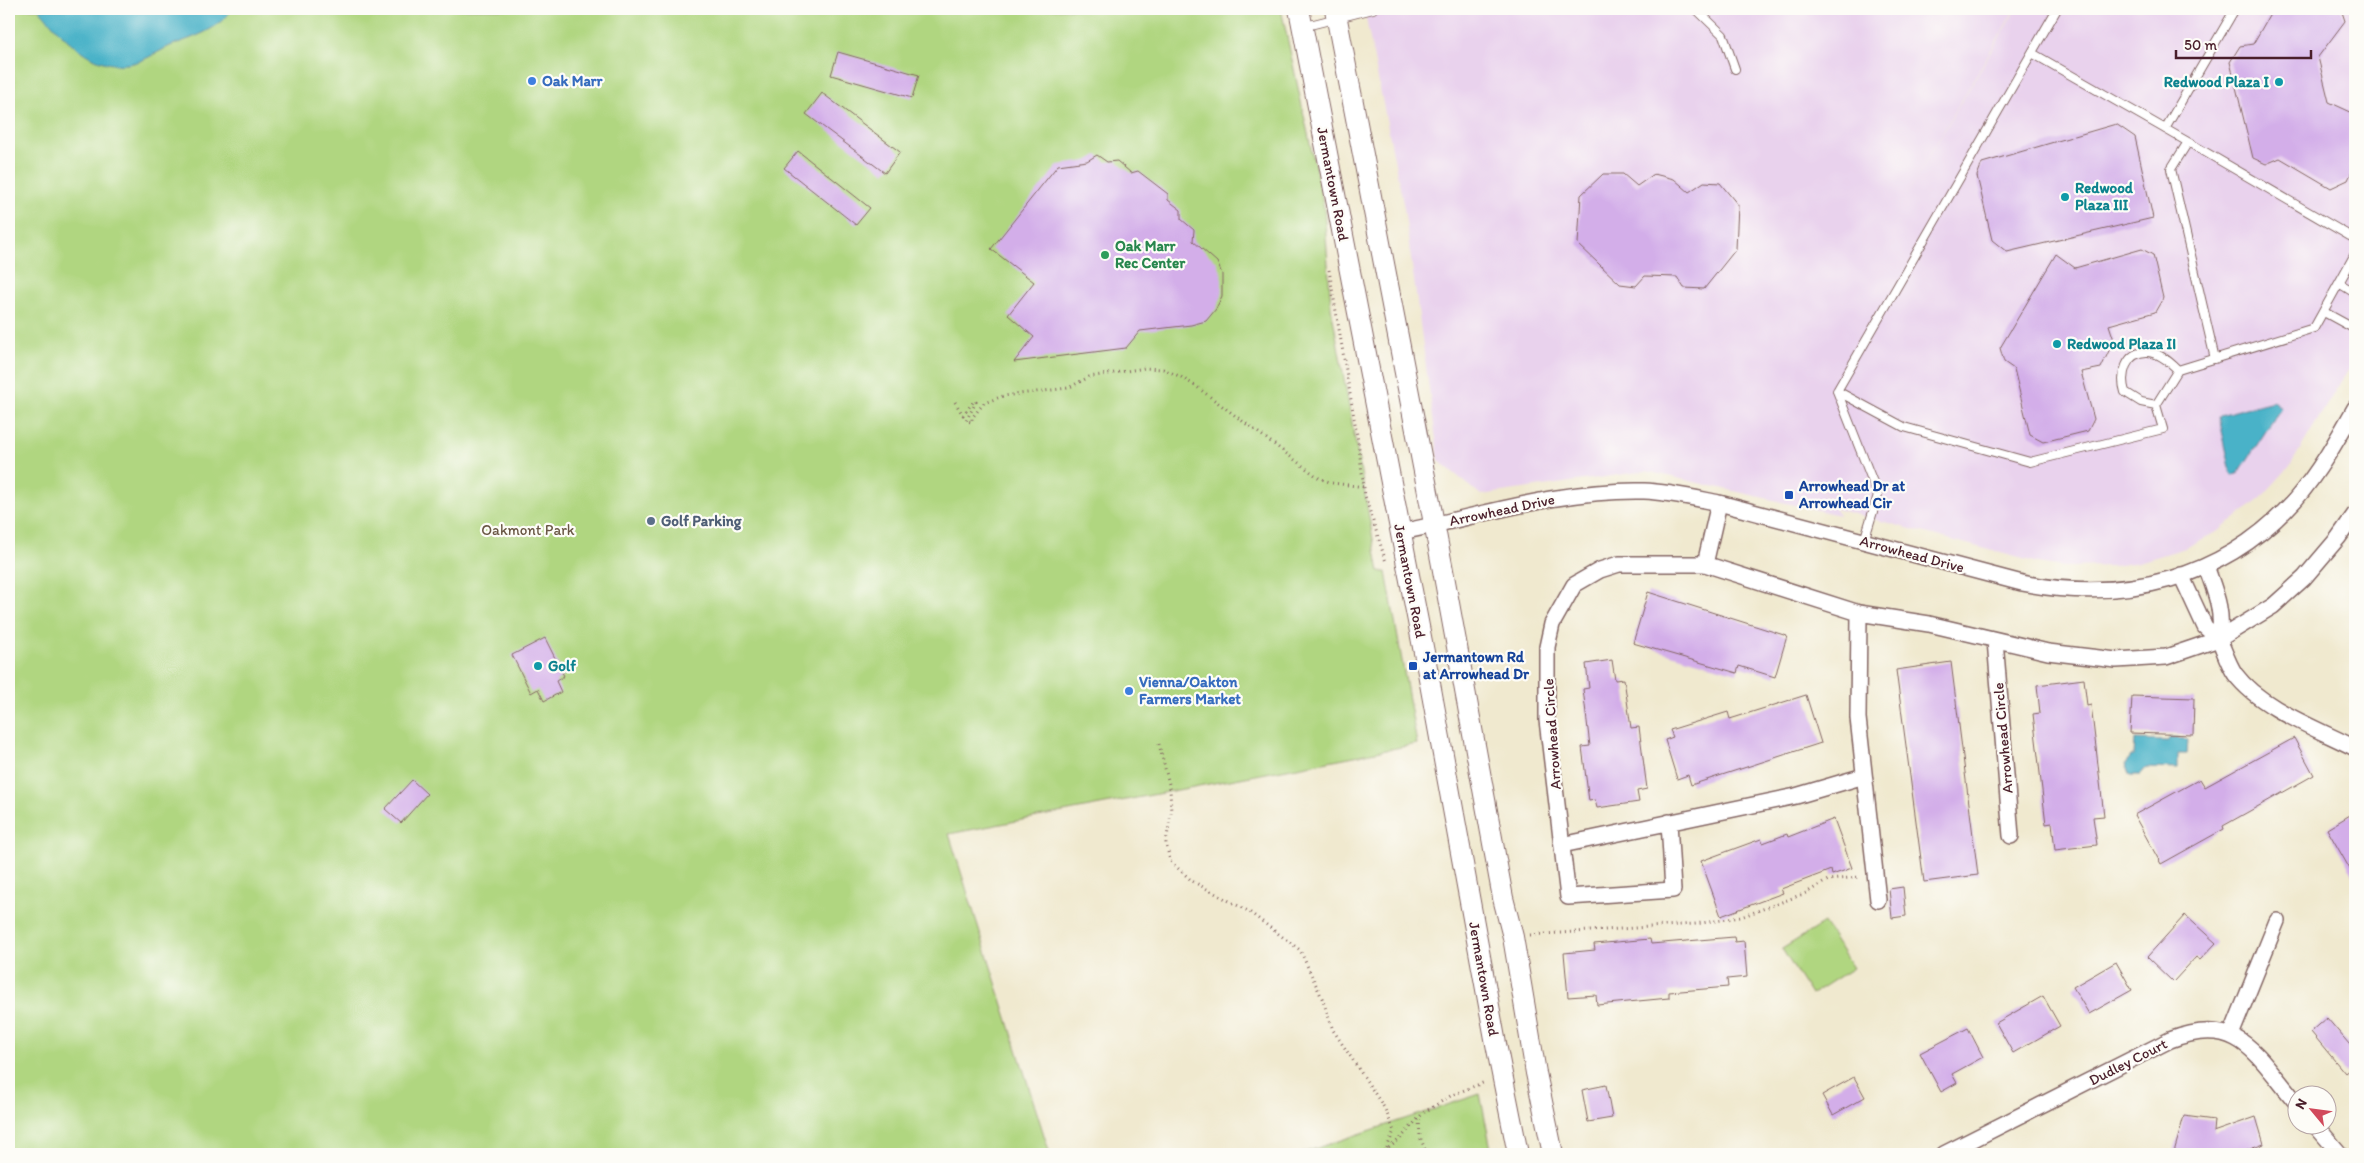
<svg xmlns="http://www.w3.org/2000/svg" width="2364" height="1163" font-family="Itim,sans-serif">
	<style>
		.built { fill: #e9d2ed }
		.green { fill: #b0d680; stroke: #7d7a56 }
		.water { fill: #49b2c8; stroke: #4a687a }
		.building { fill: #d3aee9 }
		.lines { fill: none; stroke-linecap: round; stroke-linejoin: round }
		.service-casing { stroke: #846664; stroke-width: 10 }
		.minor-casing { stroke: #846664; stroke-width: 18 }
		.secondary-casing { stroke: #846664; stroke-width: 22 }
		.path { stroke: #846664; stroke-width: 3; stroke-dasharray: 1 4; stroke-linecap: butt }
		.service { stroke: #fff; stroke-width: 8 }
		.minor { stroke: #fff; stroke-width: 15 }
		.secondary { stroke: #fff; stroke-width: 20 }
		.shop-dot { fill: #3f7fe0; stroke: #fdfcf7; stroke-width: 2 }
		.culture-dot { fill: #0f9aa8; stroke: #fdfcf7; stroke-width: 2 }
		.leisure-dot { fill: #2e9e5b; stroke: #fdfcf7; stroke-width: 2 }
		.transit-dot { fill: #1a4fb4; stroke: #fdfcf7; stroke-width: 2 }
		.service-dot { fill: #5c6f8a; stroke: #fdfcf7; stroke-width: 2 }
		.labels { text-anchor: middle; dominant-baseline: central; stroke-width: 4.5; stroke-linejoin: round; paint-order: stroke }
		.shop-label { font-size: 15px; font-weight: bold; fill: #366cbe; stroke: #fdfcf7; text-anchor: start }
		.culture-label { font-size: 15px; font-weight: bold; fill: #0d838f; stroke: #fdfcf7; text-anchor: start }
		.street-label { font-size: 15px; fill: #4a1f2b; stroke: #fdfcf7 }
		.leisure-label { font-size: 15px; font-weight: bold; fill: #27864d; stroke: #fdfcf7; text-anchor: start }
		.transit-label { font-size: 15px; font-weight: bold; fill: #164399; stroke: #fdfcf7; text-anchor: start }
		.service-label { font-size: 15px; font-weight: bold; fill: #4e5e75; stroke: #fdfcf7; text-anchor: start }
		.park-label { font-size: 15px; fill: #695644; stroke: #fdfcf7 }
	</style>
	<rect width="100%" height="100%" fill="#fdfcf7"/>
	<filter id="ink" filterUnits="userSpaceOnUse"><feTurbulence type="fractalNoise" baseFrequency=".02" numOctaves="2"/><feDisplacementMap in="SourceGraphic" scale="10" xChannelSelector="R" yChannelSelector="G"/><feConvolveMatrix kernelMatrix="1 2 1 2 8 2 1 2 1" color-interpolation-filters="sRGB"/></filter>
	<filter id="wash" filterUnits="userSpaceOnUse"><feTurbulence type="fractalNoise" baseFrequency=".0096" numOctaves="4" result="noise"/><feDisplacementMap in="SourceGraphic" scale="20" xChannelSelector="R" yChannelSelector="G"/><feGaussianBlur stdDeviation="1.12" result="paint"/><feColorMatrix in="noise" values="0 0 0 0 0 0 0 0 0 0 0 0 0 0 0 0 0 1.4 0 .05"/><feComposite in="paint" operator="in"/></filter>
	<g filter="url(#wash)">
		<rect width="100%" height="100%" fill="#f0e9cf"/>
		<!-- built -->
		<path class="built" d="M1364 9H2015L1892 219 2016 9H2355V358L2290 466 2259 500 2220 530 2185 548 2139 562 2114 566 2064 567 2038 563 1836 509 1813 480 1839 515 1646 471 1481 495 1439 461 1404 208Z"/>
		<!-- green -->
		<path class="green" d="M9 9H1281L1324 208 1331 307 1379 572H1386L1417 744 949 834 1050 1154H9Z
			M1824 923 1853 968 1811 995 1782 949Z
			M1480 1094 1492 1154H1299Z"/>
		<!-- water -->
		<path class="water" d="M39 9H232C221 28 197 36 178 43 165 47 153 56 140 61 96 76 64 39 39 9Z
			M2273 401 2281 408 2238 474 2233 475 2231 472 2219 417 2220 415Z
			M2169 738 2188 739 2187 754H2178V769L2146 768 2140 775H2130L2125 765 2130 756H2134L2135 740 2168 741Z"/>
		<g id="blocks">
			<!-- building -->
			<path class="building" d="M2273 9H2341L2345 21 2318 57 2329 102 2355 114V165L2348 180 2331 188 2280 158 2266 164 2253 158 2230 62 2240 46 2253 44Z
				M838 52 919 75 912 98 831 75Z
				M822 93 900 152 885 173 806 114Z
				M2116 124 2135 137 2153 218 2007 252 1992 240 1977 176 1982 163Z
				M798 151 870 208 856 225 784 168Z
				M1097 155 1107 162 1117 161 1131 173 1138 171 1168 194V200L1181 210V219L1194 230 1193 241 1217 262 1222 274V296L1216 309 1206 321 1191 325 1140 331 1126 348 1014 362 1034 337 1008 315 1034 282 991 249 1058 165 1087 161Z
				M1603 174H1623L1637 186 1654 174 1674 179 1689 192 1704 182 1720 183 1738 205 1736 249 1704 289 1684 288 1677 277 1645 276 1636 286 1620 284 1578 244 1581 195Z
				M2142 249 2153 255 2163 298 2155 312 2109 325 2114 340 2101 368 2081 372 2094 419 2088 431 2043 442 2030 435 2014 369 2004 362 2000 348 2056 254 2075 268Z
				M1648 592 1787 636 1775 677 1739 666 1737 673 1633 643Z
				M545 638 564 676 556 681 561 692 544 701 538 689 531 693 512 655Z
				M1612 660 1615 680 1624 679 1631 728 1639 727 1647 789 1637 791 1639 802 1597 808 1595 800 1589 801 1582 747 1590 746 1583 689 1589 688 1586 664Z
				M1951 662 1978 875 1924 882 1896 670Z
				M2084 679 2087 706 2091 705 2104 816 2093 817 2097 845 2055 850 2052 823 2046 824 2033 714 2040 713 2037 685Z
				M1806 695 1821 743 1691 785 1688 775 1677 779 1665 740 1673 737 1670 730 1728 712 1730 719Z
				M2132 696 2194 698 2193 735 2130 733Z
				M2294 738 2314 775 2223 826 2224 829 2161 864 2134 815 2200 779 2205 787Z
				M412 780 427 794 401 823 385 809Z
				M2355 812V878L2327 829Z
				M1834 819 1852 868 1832 875 1831 870 1781 889 1783 893 1721 916 1701 861 1761 839 1763 843 1787 834 1788 837Z
				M1903 887 1906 916 1892 918 1889 889Z
				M2185 915 2216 943 2200 960 2196 957 2173 982 2147 957Z
				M1734 937 1735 942 1744 941 1747 977 1727 979 1728 987 1669 992V998L1597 1005 1596 995 1568 997 1564 953 1595 950 1594 944 1650 939 1651 944Z
				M2116 962 2132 990 2089 1014 2073 987Z
				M2043 996 2060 1026 2013 1053 1996 1023Z
				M2327 1018 2355 1051V1065L2345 1073 2311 1032Z
				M1968 1028 1983 1057 1952 1074 1957 1083 1941 1092 1920 1053Z
				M1854 1077 1865 1097 1833 1115 1822 1095Z
				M1606 1085 1612 1118 1588 1122 1582 1090Z
				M2184 1116 2214 1120 2213 1132 2256 1117 2264 1144 2237 1154H2186L2174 1152Z"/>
		</g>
	</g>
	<g filter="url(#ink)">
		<use href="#blocks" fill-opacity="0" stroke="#846664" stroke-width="1"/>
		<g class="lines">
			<defs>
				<path id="service" d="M1696 9 1723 35 1735 69
					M1302 27 1373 9
					M2032 53 2188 142 2171 169 2215 359
					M2165 129 2235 9
					M2188 142 2355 239
					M2339 283 2355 293
					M2324 312 2355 329
					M1837 391 1904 427 2030 462 2163 429 2156 405 2178 370 2314 328 2355 254
					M1837 391 2057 9
					M1837 391 1878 495 1864 541
					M2156 405 2141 402 2125 392C2120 376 2125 351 2148 352 2160 353 2170 362 2178 370"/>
				<path id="minor" d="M1401 532C1481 516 1561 489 1644 491 1669 492 1694 498 1719 503L2022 583C2125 603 2223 580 2295 500 2319 472 2337 440 2355 408
					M1705 564 1719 503
					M2181 575 2205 627 2219 639C2224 611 2215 592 2206 566
					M1859 613 1858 718 1878 900
					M2219 639C2224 650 2228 664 2235 674 2260 708 2318 729 2355 748
					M1995 640 2011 836
					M1669 822 1673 890 1568 897 1547 720V647L1552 624 1574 585 1600 570 1619 564H1705L1859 613 1929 624 2048 652 2116 660 2166 657 2219 639 2273 606 2304 578 2338 538 2355 514
					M1562 845 1796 796 1864 776
					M2231 1035 2277 921
					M2316 1126 2340 1154
					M1944 1154 2170 1040C2239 1013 2256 1055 2296 1102"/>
				<path id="secondary" d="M1299 9 1429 678 1496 1044 1518 1154
					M1335 9 1442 565 1503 898 1513 937 1536 1073 1553 1154"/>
			</defs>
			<!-- service casing -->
			<use href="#service" class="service-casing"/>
			<!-- minor casing -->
			<use href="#minor" class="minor-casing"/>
			<!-- secondary casing -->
			<use href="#secondary" class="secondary-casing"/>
			<!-- path -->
			<path class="path" d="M1329 270 1358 441 1365 496 1386 562
				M955 402 963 415 974 401 976 402 966 421 972 422V418L984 403 1003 396 1068 388 1089 377 1145 368 1163 369 1181 377 1197 387 1319 478 1332 483 1365 487
				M1159 744 1170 788 1171 813 1166 843 1170 861 1192 881 1248 911 1300 950 1322 998 1333 1030 1385 1109 1394 1131 1386 1150
				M1530 935 1695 924 1741 917 1806 893 1828 880 1860 877
				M1419 1119 1420 1137 1427 1154
				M1381 1154 1400 1139 1423 1113 1452 1095 1485 1082"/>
			<!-- service -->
			<use href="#service" class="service"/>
			<!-- minor -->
			<use href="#minor" class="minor"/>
			<!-- secondary -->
			<use href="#secondary" class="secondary"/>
		</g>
	</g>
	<!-- markers -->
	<g class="shop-dot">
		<circle cx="532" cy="81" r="5"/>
		<circle cx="1129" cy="691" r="5"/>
	</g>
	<g class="culture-dot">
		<circle cx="2279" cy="82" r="5"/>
		<circle cx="2065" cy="197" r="5"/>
		<circle cx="2057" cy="344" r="5"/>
		<circle cx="538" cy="666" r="5"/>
	</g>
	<circle class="leisure-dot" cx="1105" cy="255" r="5"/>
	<g class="transit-dot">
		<rect x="1784" y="490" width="10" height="10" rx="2.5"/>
		<rect x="1408" y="661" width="10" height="10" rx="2.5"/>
	</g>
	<circle class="service-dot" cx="651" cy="521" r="5"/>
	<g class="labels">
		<!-- shop labels -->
		<g class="shop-label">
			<text x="542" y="81">Oak Marr</text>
			<text x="1139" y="682">Vienna/Oakton<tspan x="1139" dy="17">Farmers Market</tspan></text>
		</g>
		<!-- culture labels -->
		<g class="culture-label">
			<text x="2269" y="82" text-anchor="end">Redwood Plaza I</text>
			<text x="2075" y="188">Redwood<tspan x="2075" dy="17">Plaza III</tspan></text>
			<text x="2067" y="344">Redwood Plaza II</text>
			<text x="548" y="666">Golf</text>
		</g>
		<!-- street labels -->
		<g class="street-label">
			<text transform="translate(1333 184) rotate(79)">Jermantown Road</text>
			<text transform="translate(1502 510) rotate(-12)">Arrowhead Drive</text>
			<text transform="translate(1912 554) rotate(15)">Arrowhead Drive</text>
			<text transform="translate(1410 581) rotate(79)">Jermantown Road</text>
			<text transform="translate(1552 734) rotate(-94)">Arrowhead Circle</text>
			<text transform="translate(2003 738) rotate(-95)">Arrowhead Circle</text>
			<text transform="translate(1484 979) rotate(80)">Jermantown Road</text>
			<text transform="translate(2128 1062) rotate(-27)">Dudley Court</text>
		</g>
		<!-- leisure labels -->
		<g class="leisure-label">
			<text x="1115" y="246">Oak Marr<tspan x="1115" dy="17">Rec Center</tspan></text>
		</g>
		<!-- transit labels -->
		<g class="transit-label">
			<text x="1799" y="486">Arrowhead Dr at<tspan x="1799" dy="17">Arrowhead Cir</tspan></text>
			<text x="1423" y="657">Jermantown Rd<tspan x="1423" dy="17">at Arrowhead Dr</tspan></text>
		</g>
		<!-- service labels -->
		<g class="service-label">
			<text x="661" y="521">Golf Parking</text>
		</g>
		<!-- park labels -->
		<g class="park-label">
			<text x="528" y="530">Oakmont Park</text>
		</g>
	</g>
	<!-- margin -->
	<rect width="2364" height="1163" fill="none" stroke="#fdfcf7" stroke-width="30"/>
	<!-- north arrow -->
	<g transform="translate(2312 1110) rotate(299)"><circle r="24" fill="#fdfcf7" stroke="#b5a4a5"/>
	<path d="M0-4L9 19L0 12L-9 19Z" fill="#d1495b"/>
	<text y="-8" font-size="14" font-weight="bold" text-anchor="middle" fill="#4a1f2b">N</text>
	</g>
	<!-- scale -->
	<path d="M2176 50v8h135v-8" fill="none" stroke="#4a1f2b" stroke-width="2.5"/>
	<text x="2184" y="50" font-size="15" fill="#4a1f2b" stroke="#fdfcf7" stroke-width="4" paint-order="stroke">50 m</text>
</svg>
